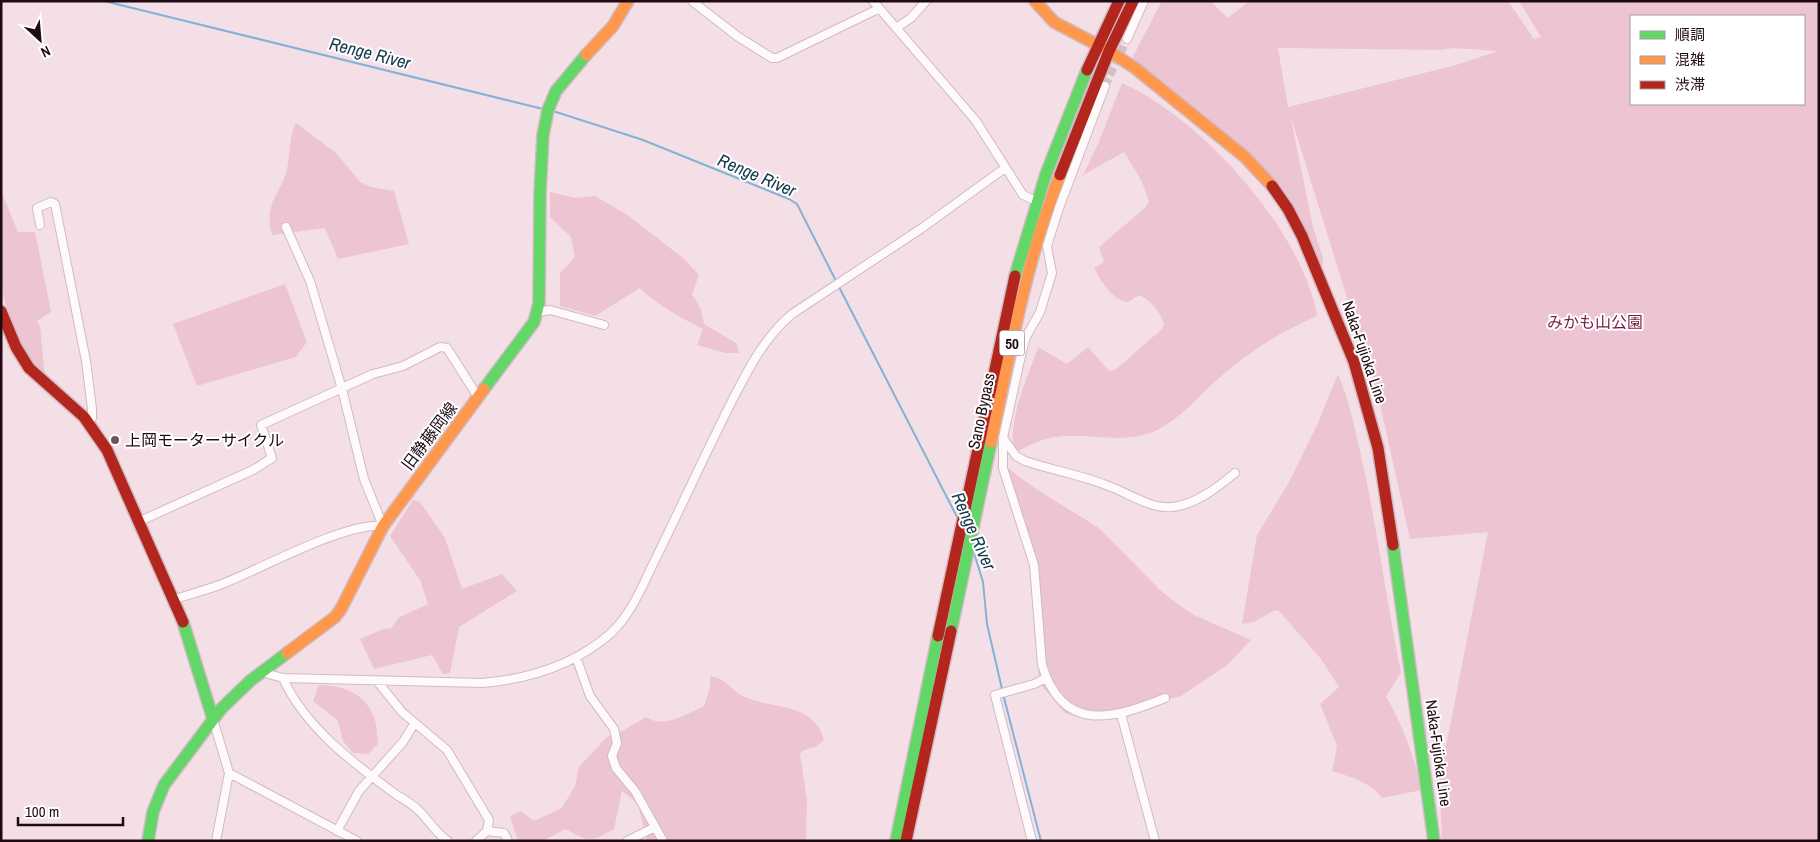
<svg xmlns="http://www.w3.org/2000/svg" width="1820" height="842" font-family="'Archivo Narrow','Noto Sans JP',sans-serif">
	<style>
		.green { fill: #ecc4d2; fill-rule: evenodd }
		.lines { fill: none; stroke-linecap: round; stroke-linejoin: round }
		.stream { stroke: #82b3d5; stroke-width: 2 }
		.street-tunnel { stroke: #d5bfc6; stroke-width: 8; stroke-dasharray: 8 4; stroke-linecap: butt }
		.street-casing { stroke: #d0bbc2; stroke-width: 10 }
		.fast-casing { stroke: #d0bbc2; stroke-width: 14 }
		.slow-casing { stroke: #d0bbc2; stroke-width: 14 }
		.jam-casing { stroke: #d0bbc2; stroke-width: 14 }
		.street { stroke: #fefafb; stroke-width: 8 }
		.fast { stroke: #63d668; stroke-width: 11 }
		.slow { stroke: #ff974d; stroke-width: 11 }
		.jam { stroke: #b3261e; stroke-width: 11 }
		.poi-dot { fill: #6a555d; stroke: #fff; stroke-width: 2 }
		.labels { text-anchor: middle; dominant-baseline: central; stroke-width: 4; stroke-linejoin: round; paint-order: stroke }
		.shield { fill: #fff; stroke: #62545a; stroke-width: 1 }
		.shield-label { font-size: 15px; font-weight: bold; fill: #1f0a13 }
		.park-label { font-size: 16px; fill: #771946; stroke: #fff }
		.street-label { font-size: 16px; fill: #1f0a13; stroke: #fff }
		.poi-label { font-size: 16px; fill: #1f0a13; stroke: #fff; text-anchor: start }
		.water-label { font-size: 18px; font-style: italic; fill: #173a4e; stroke: #fff }
	</style>
	<rect width="100%" height="100%" fill="#f5dfe6"/>
	<!-- green -->
	<path class="green" d="M1162 1H1210L1228 18 1249 1H1508L1534 39 1541 37 1519 1H1819V841H1442L1439 765 1447 741 1488 532 1410 539 1380 404 1290 114 1313 227 1323 258 1322 271C1320 266 1320 261 1318 257 1313 242 1302 227 1294 214 1250 147 1196 105 1130 62ZM1631 16H1804V104H1631ZM1278 48 1441 50 1453 48 1498 51 1456 65 1288 107Z
		M1122 83C1200 117 1303 231 1317 316 1280 332 1248 352 1218 379 1198 397 1181 418 1157 430 1124 446 1089 432 1055 437 1041 439 1028 446 1016 452 1004 427 1029 374 1038 347L1067 364 1088 347 1109 371 1115 370 1162 329 1164 325C1161 313 1151 300 1139 295L1128 302C1113 301 1100 280 1094 268L1104 262 1099 247 1146 207 1149 201 1141 180 1124 152 1083 175 1098 144Z
		M296 123 336 153 360 182 371 187 394 191 409 244 338 259 325 228 272 235C264 203 278 198 286 173 291 157 288 138 296 123Z
		M1 191 18 232H35L51 312 37 321 40 326 45 378 25 356 1 291Z
		M550 192 576 198 595 196 629 216 683 258 699 275 692 294 701 309 704 324 736 343 739 353H725L697 345 703 329C681 318 657 305 640 288L595 316 560 306V273L575 257 571 237 550 217Z
		M285 284 307 342 296 357 197 386 173 324Z
		M1338 374C1349 399 1354 425 1360 451 1377 525 1386 599 1401 673L1386 696C1404 729 1413 753 1422 790L1382 798C1370 782 1351 777 1332 771L1337 746 1320 704 1339 687 1321 659 1280 612 1275 610 1254 622 1242 624 1257 535 1288 484 1317 425Z
		M1009 469 1036 489 1099 528 1160 590 1179 605 1194 615 1251 640 1226 666 1181 696 1097 717 1081 718 1065 713 1041 685 1039 680 1032 574 1008 481Z
		M413 500 420 502 445 538 462 589 502 574 517 591 459 627 450 673 443 674 432 655 374 669 360 639 383 629 392 628 398 618 428 604 420 580 390 536Z
		M710 676C728 679 729 690 745 697 774 710 814 702 824 740L817 746 802 751 800 754 807 800 806 841H647L638 804 622 791 614 829C591 842 588 842 566 829L542 841H518L510 816 521 811 534 821 562 808 575 786 579 767 607 737 624 730 646 717C664 729 686 714 704 706L710 688Z
		M319 685C342 685 365 693 374 717 377 725 377 736 378 744L368 754 353 753 343 741 338 721 313 701Z"/>
	<g class="lines">
		<!-- stream -->
		<path class="stream" d="M104 1 543 109
			M553 111 643 140 789 199 797 204 836 281
			M838 285 957 517
			M974 553 983 582 987 624 1002 689
			M1003 694 1041 841"/>
		<!-- street-tunnel -->
		<path class="street-tunnel" d="M1105 86 1127 39"/>
		<defs>
			<path id="street" d="M692 1 737 36 772 58H777L878 9
				M873 1 976 121 1023 195 1039 202
				M896 28 911 18 926 1
				M1127 39 1144 1
				M1105 86 1059 208 1047 246 1052 273 1040 312 1026 337 1022 351 1003 438V468L1034 565 1042 665C1063 734 1113 719 1165 698
				M40 225 37 208 51 202 55 204 86 361 92 409V418L89 422
				M538 312 550 310 604 325
				M1003 438 1016 456 1025 461C1052 470 1080 475 1106 485 1127 492 1149 509 1172 507 1195 505 1218 487 1235 473
				M140 521 253 470 272 458 261 425 373 374 403 366 440 347 447 348 478 397
				M175 599C190 594 207 590 222 584 261 569 345 522 383 526L364 479 342 389 310 281 286 227
				M576 657 590 696 614 729 617 743 612 756 616 768 635 791 663 841
				M261 672 283 678 482 683C529 679 576 664 611 633 633 612 643 584 656 558 682 505 707 450 734 397 750 366 765 337 792 314L922 228 1005 168
				M283 678C304 726 353 763 394 793 401 798 409 802 416 808 428 818 434 832 448 841
				M377 681 402 712 447 750 489 820 487 831 476 841
				M1121 714 1155 841
				M213 719 229 773 357 841
				M337 831 359 791 403 742 414 724
				M487 831 504 833 508 841
				M216 841 229 773
				M627 841 655 827
				M1032 841 995 695 1034 684 1046 678"/>
			<path id="fast" d="M1015 276 1046 174 1087 70
				M484 389 534 322 539 303 540 193 543 135 548 110 556 91 586 55
				M1393 545 1434 841
				M183 622 213 719
				M951 631 991 442
				M148 841 153 812 164 785 221 709 250 681 287 653
				M896 841 938 636"/>
			<path id="slow" d="M1035 1 1054 22 1109 51 1135 68 1245 157 1272 186
				M586 55 613 26 628 1
				M991 442C1010 352 1026 261 1060 175
				M287 653 335 617 341 609 383 526 484 389"/>
			<path id="jam" d="M1087 70 1119 1
				M1060 175 1109 51 1133 1
				M1272 186 1288 209 1302 236 1354 362 1378 448 1393 545
				M1 311 16 347 29 368 84 417 107 450 183 622
				M938 636 1015 276
				M906 841 951 631"/>
		</defs>
		<!-- street casing -->
		<use href="#street" class="street-casing"/>
		<!-- fast casing -->
		<use href="#fast" class="fast-casing"/>
		<!-- slow casing -->
		<use href="#slow" class="slow-casing"/>
		<!-- jam casing -->
		<use href="#jam" class="jam-casing"/>
		<!-- street -->
		<use href="#street" class="street"/>
		<!-- fast -->
		<use href="#fast" class="fast"/>
		<!-- slow -->
		<use href="#slow" class="slow"/>
		<!-- jam -->
		<use href="#jam" class="jam"/>
	</g>
	<!-- markers -->
	<circle class="poi-dot" cx="115" cy="440" r="5"/>
	<g class="labels">
		<!-- shield labels -->
		<rect class="shield" x="999.5" y="330.5" width="25" height="25" rx="4"/>
		<g class="shield-label">
			<text x="1012" y="343">50</text>
		</g>
		<!-- park labels -->
		<g class="park-label">
			<text x="1595" y="322">みかも山公園</text>
		</g>
		<!-- street labels -->
		<g class="street-label">
			<text transform="translate(1365 352) rotate(71)">Naka-Fujioka Line</text>
			<text transform="translate(981 411) rotate(-78)">Sano Bypass</text>
			<text transform="translate(429 436) rotate(-53)">旧静藤岡線</text>
			<text transform="translate(1439 753) rotate(82)">Naka-Fujioka Line</text>
		</g>
		<!-- poi labels -->
		<g class="poi-label">
			<text x="125" y="440">上岡モーターサイクル</text>
		</g>
		<!-- water labels -->
		<g class="water-label">
			<text transform="translate(370 53) rotate(14)">Renge River</text>
			<text transform="translate(757 175) rotate(23)">Renge River</text>
			<text transform="translate(974 531) rotate(66)">Renge River</text>
		</g>
	</g>
	<!-- border -->
	<rect width="1820" height="842" fill="none" stroke="#1f0a13" stroke-width="5"/>
	<!-- legend -->
	<rect x="1630" y="15" width="175" height="90" fill="#ffffff" stroke="#a59da1"/>
	<rect x="1640" y="31" width="25" height="8" fill="#63d668" stroke="#a59da1"/>
	<text x="1675" y="40" font-size="15" fill="#1f0a13">順調</text>
	<rect x="1640" y="56" width="25" height="8" fill="#ff974d" stroke="#a59da1"/>
	<text x="1675" y="65" font-size="15" fill="#1f0a13">混雑</text>
	<rect x="1640" y="81" width="25" height="8" fill="#b3261e" stroke="#a59da1"/>
	<text x="1675" y="90" font-size="15" fill="#1f0a13">渋滞</text>
	<!-- north arrow -->
	<g transform="translate(40 40) rotate(154)" stroke="#ffffff" stroke-width="4" paint-order="stroke">
	<path d="M0-4L9 19L0 12L-9 19Z" fill="#1f0a13"/>
	<text y="-8" font-size="14" font-weight="bold" text-anchor="middle" fill="#1f0a13">N</text>
	</g>
	<!-- scale -->
	<path d="M18 817v8h105v-8" fill="none" stroke="#1f0a13" stroke-width="2.5"/>
	<text x="25" y="817" font-size="15" fill="#1f0a13" stroke="#ffffff" stroke-width="4" paint-order="stroke">100 m</text>
</svg>
